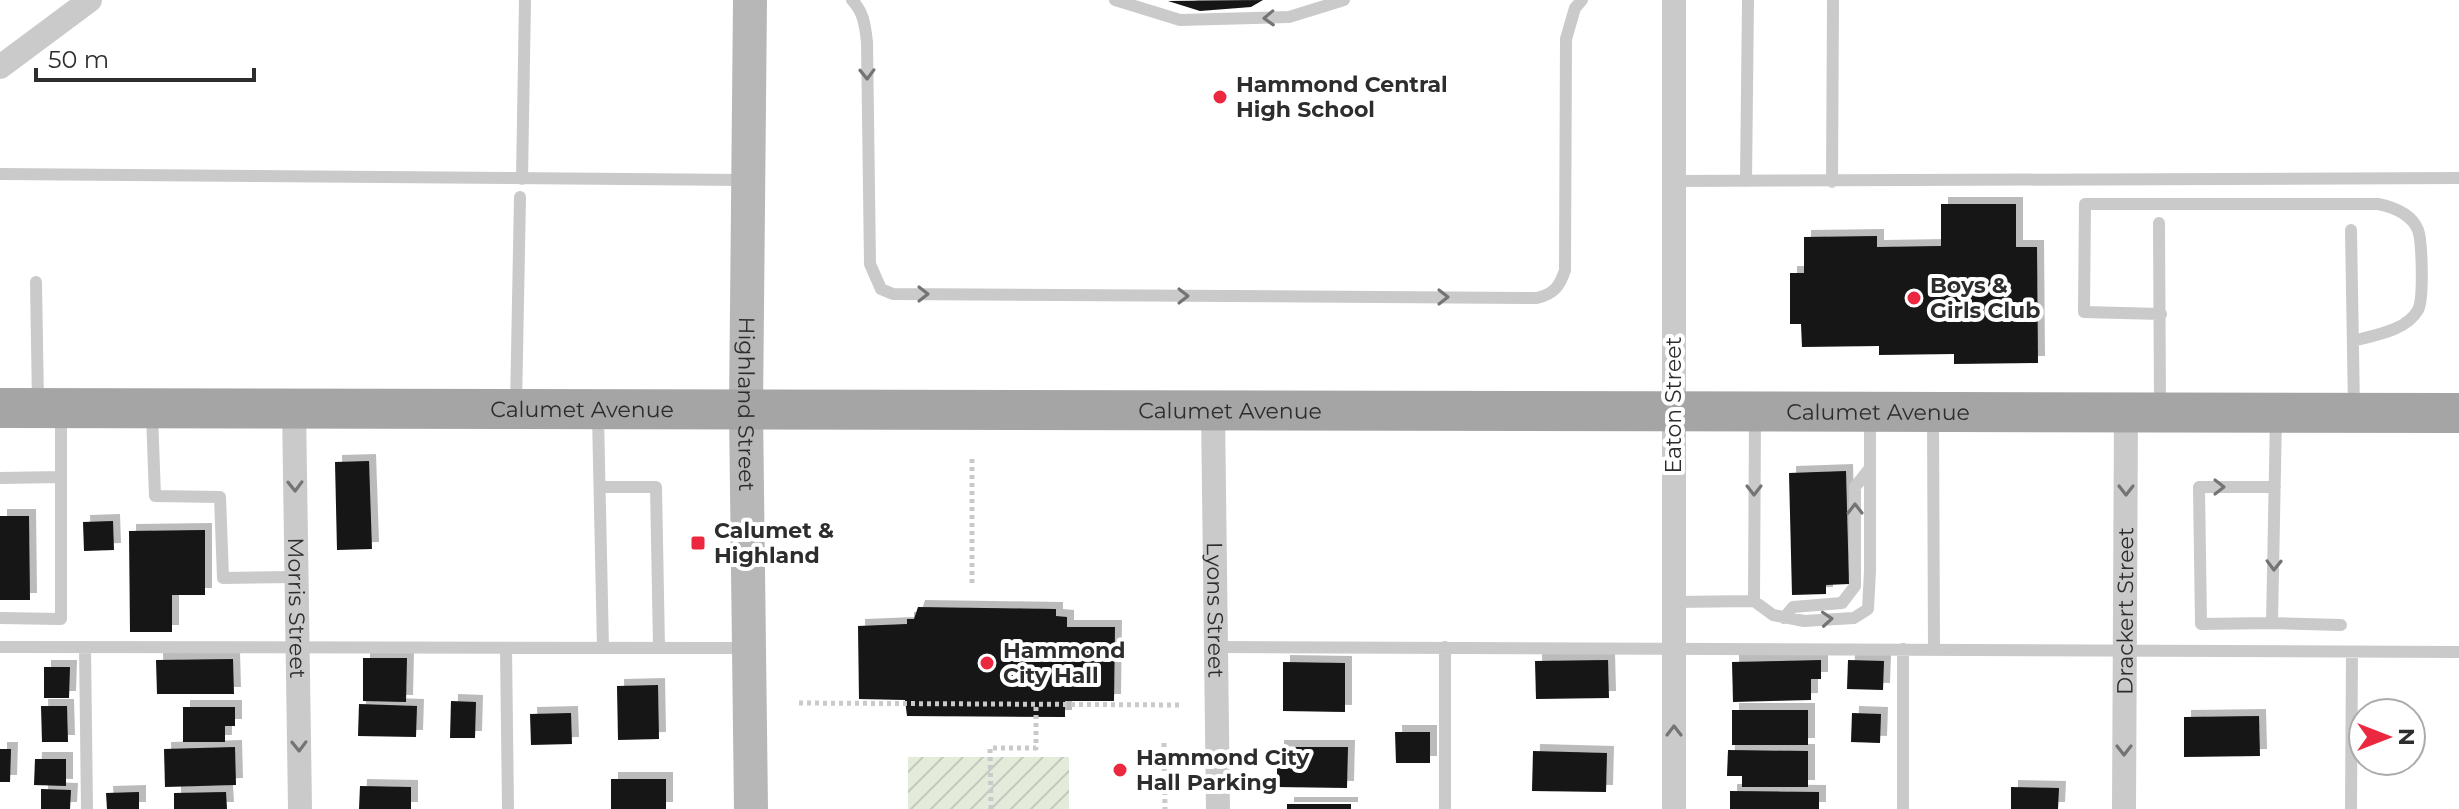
<svg xmlns="http://www.w3.org/2000/svg" width="2459" height="809" font-family="Montserrat,sans-serif">
	<style>
		.garden { fill: url(#garden-furrows) }
		.building { fill: #141414; filter: url(#shadow) }
		.lines { fill: none; stroke-linecap: round; stroke-linejoin: round }
		.path { stroke: #cacaca; stroke-width: 5; stroke-dasharray: 4 4; stroke-linecap: butt }
		.lane { stroke: #cacaca; stroke-width: 12 }
		.street { stroke: #cacaca; stroke-width: 24 }
		.secondary { stroke: #b7b7b7; stroke-width: 34 }
		.primary { stroke: #a5a5a5; stroke-width: 40 }
		.oneway { stroke: #747474 }
		.poi-dot { fill: #eb283f; stroke: #fff; stroke-width: 3 }
		.labels { text-anchor: middle; dominant-baseline: central; stroke-width: 8; stroke-linejoin: round; paint-order: stroke }
		.poi-label { font-size: 22px; font-weight: bold; fill: #2d2d2d; stroke: #fff; text-anchor: start }
		.street-label { font-size: 22px; fill: #2d2d2d; stroke: #fff }
	</style>
	<defs>
		<pattern id="garden-furrows" width="10" height="10" patternUnits="userSpaceOnUse" patternTransform="scale(2)"><rect width="10" height="10" fill="#e4ebda"/><path d="M-1 1l2-2M0 10L10 0M9 11l2-2" fill="none" stroke="#c4cabb"/></pattern>
		<filter id="shadow"><feDropShadow dx="7" dy="-7" stdDeviation="0" flood-color="#0004"/></filter>
	</defs>
	<rect width="100%" height="100%" fill="#fff"/>
	<!-- garden -->
	<path class="garden" d="M908 757H1069V809H908Z"/>
	<!-- building -->
	<path class="building" d="M1263 0 1251 7 1200 11 1168 1Z
		M1941 204H2016V247H2037L2038 363 1954 364V354L1879 355V346L1802 347 1801 324H1790V273H1804V237L1877 236V247L1941 246Z
		M369 461 372 549 337 550 335 462Z
		M1846 471 1849 584 1826 585V594L1792 595 1789 473Z
		M0 516H29L30 600H0Z
		M113 521 114 550 84 551 83 522Z
		M205 530V595H172V632H130L129 531Z
		M918 607 1056 609V616L1067 617V627H1115L1114 701H1065V717L907 716 905 700 859 699 858 626 907 624V619H914Z
		M363 658H407L406 702 363 701Z
		M233 659 234 694H157L156 660Z
		M1608 660 1609 698 1536 699 1535 661Z
		M1821 660V679H1811V700L1733 702 1732 662Z
		M1848 660 1884 661 1883 690 1847 689Z
		M1283 662 1345 663V712L1283 711Z
		M44 667H70L69 698H44Z
		M658 685 659 739 618 740 617 686Z
		M451 701 476 702 475 738H450Z
		M359 704 417 706 416 737 358 736Z
		M41 706H67L68 742H42Z
		M183 707H235V726H225V742H183Z
		M1732 710H1808V745H1732Z
		M571 713 572 744 531 745 530 714Z
		M1852 713 1881 714 1880 743 1851 742Z
		M2259 716 2260 756 2184 757V717Z
		M1395 732H1430V763H1396Z
		M235 747 236 785 165 787 164 749Z
		M1277 747H1348L1347 788 1277 787Z
		M0 749H11L10 782H0Z
		M1728 750 1808 751V787H1742V776H1727Z
		M1533 751 1607 753 1606 792 1532 791Z
		M35 759H66V786L34 785Z
		M611 779H666V809H611Z
		M360 786 411 787V809H359Z
		M2011 787 2059 788 2058 809H2011Z
		M41 789 71 790 70 809H41Z
		M1730 791 1819 792V809H1730Z
		M139 792V809H107L106 793Z
		M226 792 227 809H174V793Z
		M1287 804H1351V809H1287Z"/>
	<g class="lines">
		<!-- path -->
		<path class="path" d="M972 459V587
			M799 703 1181 705
			M1164 743 1165 809
			M991 809 990 748H1036V704"/>
		<!-- lane -->
		<path class="lane" d="M852 0C864 13 865 25 867 42L870 264 881 289 893 294 1537 298C1554 294 1560 286 1565 270L1566 39 1575 8 1582 0
			M1115 0 1180 20 1289 17 1344 0
			M0 174 745 180
			M522 179 525 0
			M1674 181 2459 178
			M1746 181 1748 0
			M1832 182 1833 0
			M2159 223 2160 405
			M2351 230 2354 409
			M36 282 38 403
			M2161 314 2084 312 2085 204H2378C2393 207 2411 213 2418 230 2422 241 2424 299 2418 310 2406 331 2375 335 2353 341
			M516 406 520 197
			M152 415 155 496 220 497 223 578 296 577
			M1933 415 1934 649
			M598 416 603 648
			M0 478 61 477
			M600 487H656L659 647
			M2275 487H2199L2201 624 2272 623 2276 416
			M1754 601 1755 415
			M1674 602 1754 601 1773 615 1804 621 1854 618 1868 609 1870 571V415
			M0 618 61 619V415
			M1784 618 1793 607 1842 603 1855 586V487L1870 468
			M2272 623 2341 625
			M0 647 746 648
			M85 647 87 809
			M1216 647 2459 652
			M1445 647V809
			M506 648 508 809
			M1903 649V809
			M2351 809 2352 652"/>
		<!-- street -->
		<g class="street">
			<path d="M1674 0V809"/>
			<path d="M0 67 90 0"/>
			<path id="s1" d="M294 408 300 809"/>
			<path id="s2" d="M1213 410 1218 809"/>
			<path id="s3" d="M2124 809 2126 412"/>
		</g>
		<!-- secondary -->
		<path class="secondary" id="s4" d="M750 0 746 410 751 809"/>
		<!-- primary -->
		<path class="primary" id="s5" d="M0 408 2459 413"/>
	</g>
	<!-- one-way arrows -->
	<defs><path id="oneway-chevron" d="M-2-3.5L2.5 0L-2 3.5" fill="none" stroke-width="1.6" stroke-linecap="round" stroke-linejoin="round" transform="scale(2)"/></defs>
	<g class="oneway">
		<use href="#oneway-chevron" transform="translate(1269 18) rotate(178)"/>
		<use href="#oneway-chevron" transform="translate(867 74) rotate(89)"/>
		<use href="#oneway-chevron" transform="translate(923 294)"/>
		<use href="#oneway-chevron" transform="translate(1183 296)"/>
		<use href="#oneway-chevron" transform="translate(1443 297)"/>
		<use href="#oneway-chevron" transform="translate(295 486) rotate(89)"/>
		<use href="#oneway-chevron" transform="translate(2219 487)"/>
		<use href="#oneway-chevron" transform="translate(1754 490) rotate(90)"/>
		<use href="#oneway-chevron" transform="translate(2126 490) rotate(90)"/>
		<use href="#oneway-chevron" transform="translate(1855 509) rotate(-90)"/>
		<use href="#oneway-chevron" transform="translate(2274 565) rotate(91)"/>
		<use href="#oneway-chevron" transform="translate(1827 619) rotate(-4)"/>
		<use href="#oneway-chevron" transform="translate(1674 731) rotate(-90)"/>
		<use href="#oneway-chevron" transform="translate(299 746) rotate(89)"/>
		<use href="#oneway-chevron" transform="translate(2124 750) rotate(90)"/>
	</g>
	<!-- markers -->
	<g class="poi-dot">
		<circle cx="1220" cy="97" r="8"/>
		<circle cx="1914" cy="298" r="8"/>
		<rect x="690" y="535" width="16" height="16" rx="4"/>
		<circle cx="987" cy="663" r="8"/>
		<circle cx="1120" cy="770" r="8"/>
	</g>
	<g class="labels">
		<!-- poi labels -->
		<g class="poi-label">
			<text x="1236" y="84">Hammond Central<tspan x="1236" dy="25">High School</tspan></text>
			<text x="1930" y="285">Boys &amp;<tspan x="1930" dy="25">Girls Club</tspan></text>
			<text x="714" y="530">Calumet &amp;<tspan x="714" dy="25">Highland</tspan></text>
			<text x="1003" y="650">Hammond<tspan x="1003" dy="25">City Hall</tspan></text>
			<text x="1136" y="757">Hammond City<tspan x="1136" dy="25">Hall Parking</tspan></text>
		</g>
		<!-- street labels -->
		<g class="street-label">
			<text stroke="none"><textPath href="#s4" startOffset="404">Highland Street</textPath></text>
			<text transform="translate(1673 405) rotate(-90)">Eaton Street</text>
			<text stroke="none"><textPath href="#s5" startOffset="582">Calumet Avenue</textPath></text>
			<text stroke="none"><textPath href="#s5" startOffset="1230">Calumet Avenue</textPath></text>
			<text stroke="none"><textPath href="#s5" startOffset="1878">Calumet Avenue</textPath></text>
			<text stroke="none"><textPath href="#s1" startOffset="200">Morris Street</textPath></text>
			<text stroke="none"><textPath href="#s2" startOffset="200">Lyons Street</textPath></text>
			<text stroke="none"><textPath href="#s3" startOffset="198">Drackert Street</textPath></text>
		</g>
	</g>
	<!-- north arrow -->
	<g transform="translate(2387 737) rotate(90)"><circle r="38" fill="#ffffff" stroke="#ababab" stroke-width="2"/>
	<path d="M0-6L14 30L0 20L-14 30Z" fill="#eb283f"/>
	<text y="-12" font-size="22" font-weight="bold" text-anchor="middle" fill="#2d2d2d">N</text>
	</g>
	<!-- scale -->
	<path d="M36 68v12h218v-12" fill="none" stroke="#2d2d2d" stroke-width="4"/>
	<text x="48" y="68" font-size="24" fill="#2d2d2d" stroke="#ffffff" stroke-width="6" paint-order="stroke">50 m</text>
</svg>
